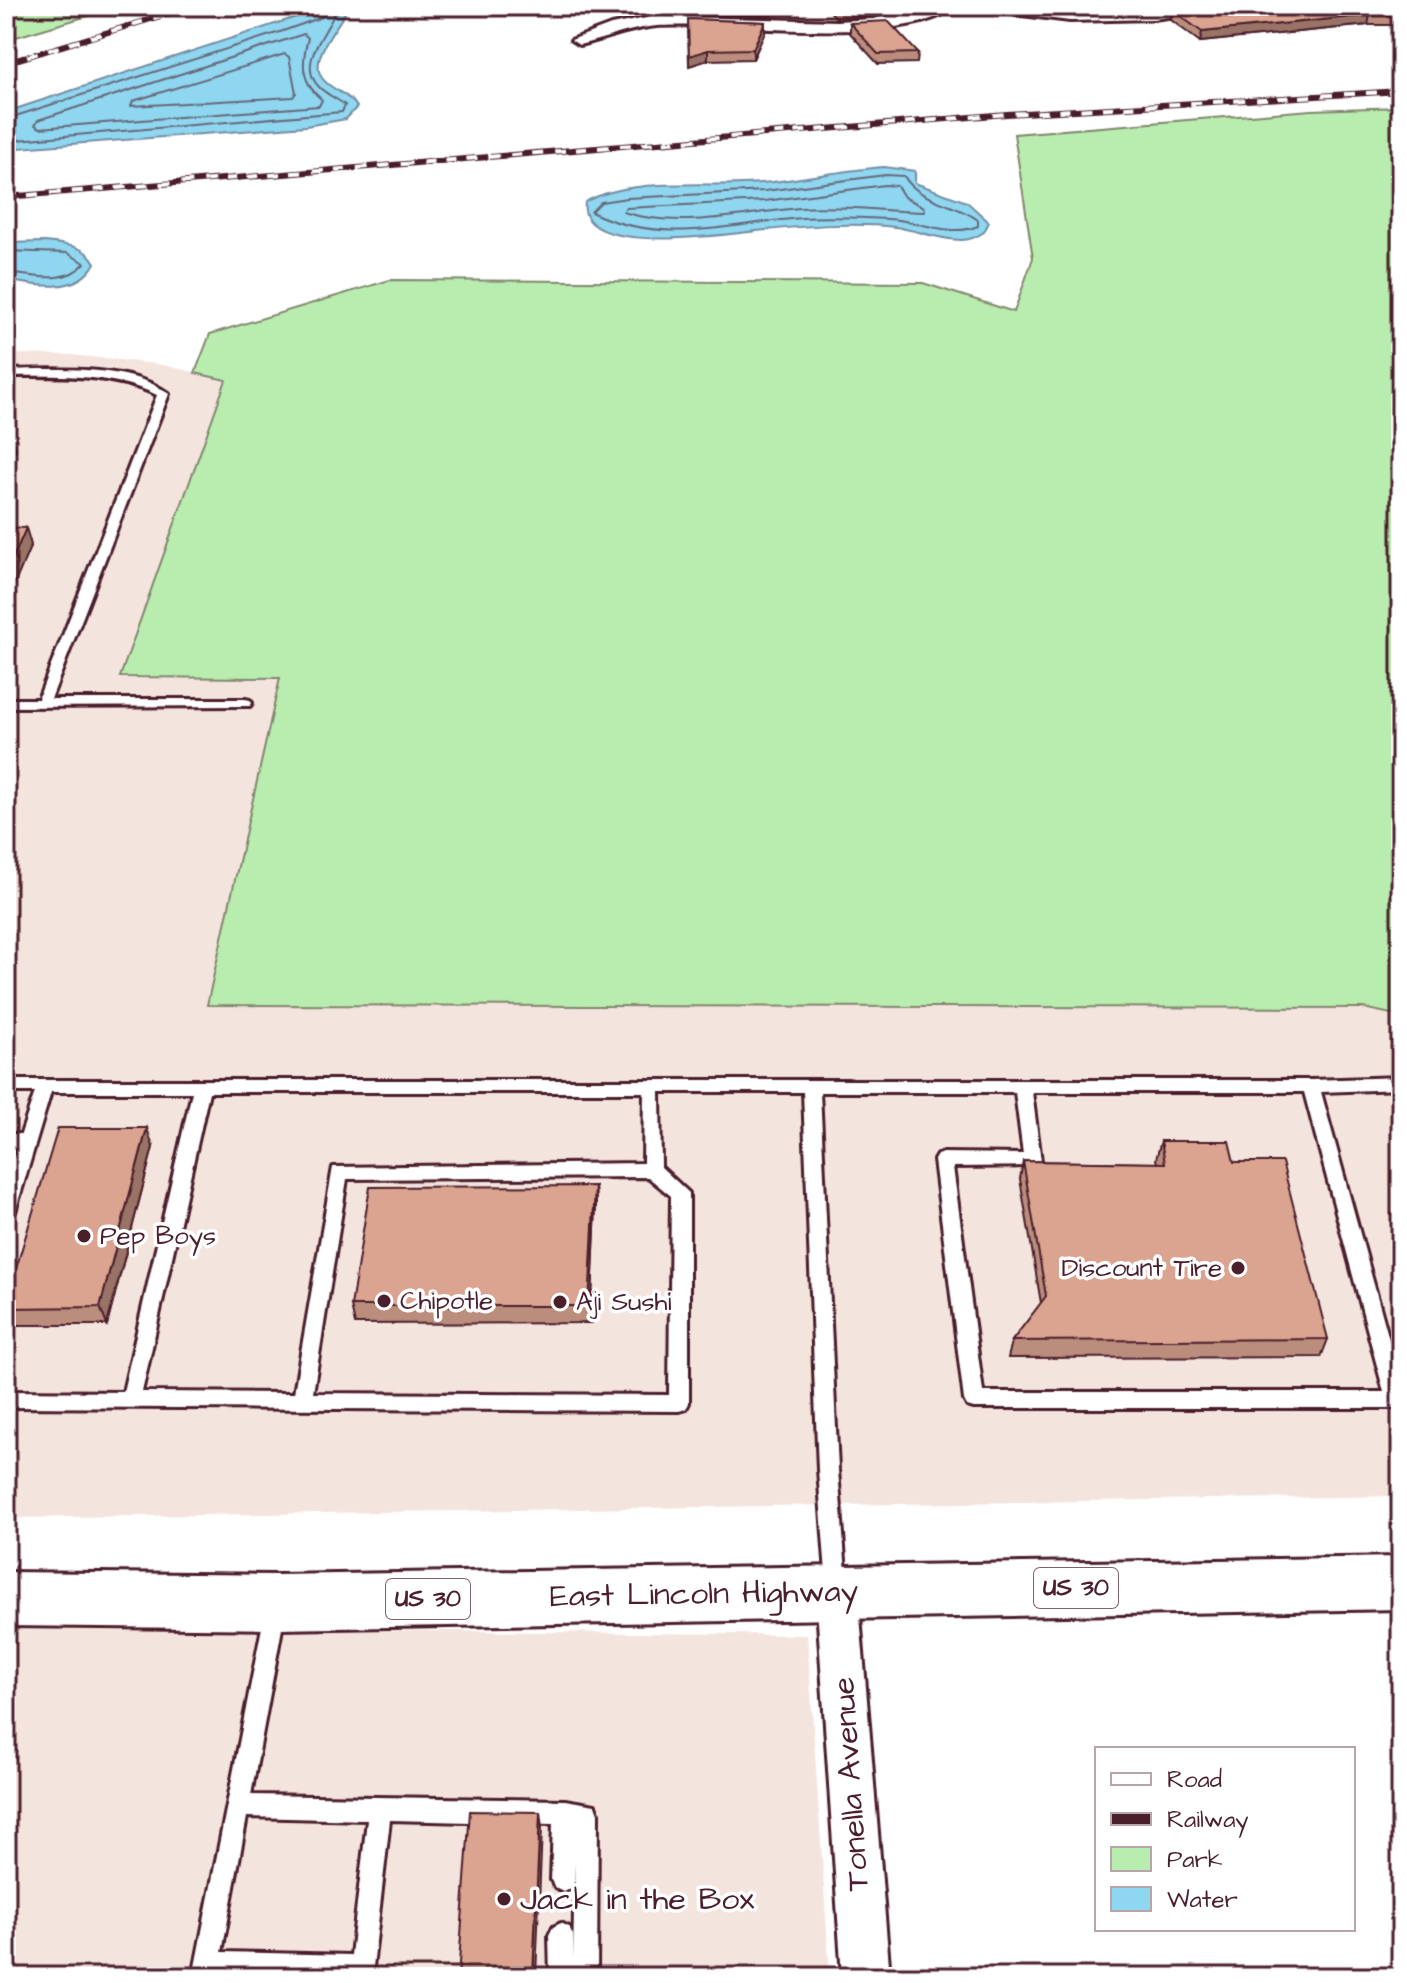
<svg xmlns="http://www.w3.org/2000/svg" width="1407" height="1983" font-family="'Architects Daughter',sans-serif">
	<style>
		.built { fill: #f4e4de }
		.green { fill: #b8edaf; stroke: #81866d; stroke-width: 2 }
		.water { fill: #8fd6f0; stroke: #738da1; stroke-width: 2 }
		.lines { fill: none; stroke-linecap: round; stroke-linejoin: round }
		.shore { stroke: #66687a; stroke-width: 2 }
		.lane-casing { stroke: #4a1f2b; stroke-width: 6 }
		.street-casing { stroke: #4a1f2b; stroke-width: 6 }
		.primary-casing { stroke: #4a1f2b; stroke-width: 6 }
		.lane { fill: #fff; fill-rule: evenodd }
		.street { fill: #fff; fill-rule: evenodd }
		.primary { fill: #fff; fill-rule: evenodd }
		.rail-casing { stroke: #4a1f2b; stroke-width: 6 }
		.rail { stroke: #fff; stroke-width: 4; stroke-dasharray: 11; stroke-linecap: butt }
		.wall { fill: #bb8d7d; stroke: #4a1f2b; stroke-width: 2 }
		.shaded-wall { fill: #997366; stroke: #4a1f2b; stroke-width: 2 }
		.building { fill: #daa491; stroke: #4a1f2b; stroke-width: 2 }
		.poi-dot { fill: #4a1f2b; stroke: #fff; stroke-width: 3 }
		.labels { text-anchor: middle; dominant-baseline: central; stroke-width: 7; stroke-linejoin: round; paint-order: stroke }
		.shield { fill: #fff; stroke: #80626b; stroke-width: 2 }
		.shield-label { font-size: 24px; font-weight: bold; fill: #4a1f2b }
		.poi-label { font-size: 26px; fill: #4a1f2b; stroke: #fff; text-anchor: start }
		.near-street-label { font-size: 32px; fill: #4a1f2b; stroke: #fff }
		.near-poi-label { font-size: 32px; fill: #4a1f2b; stroke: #fff; text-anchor: start }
	</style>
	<rect width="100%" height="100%" fill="#fff"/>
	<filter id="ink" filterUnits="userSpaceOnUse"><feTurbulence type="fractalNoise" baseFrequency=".0125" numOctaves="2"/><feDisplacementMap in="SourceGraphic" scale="16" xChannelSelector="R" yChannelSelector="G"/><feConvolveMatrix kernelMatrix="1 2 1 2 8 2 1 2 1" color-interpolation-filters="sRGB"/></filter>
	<g filter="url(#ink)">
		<!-- built -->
		<path class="built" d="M6 354 71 355 157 364 226 379 120 677H280L207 1005 1363 1008 1401 1016V1496L6 1518Z
			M6 1626 807 1635 830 1977H6Z"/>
		<!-- green -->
		<path class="green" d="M6 6H122L6 40Z
			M1401 107V1016L1363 1008 207 1005 280 678 120 677 226 380 195 373 210 334 390 280 923 283 1014 312 1033 258 1014 134 1311 110Z"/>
		<!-- water -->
		<path class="water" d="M330 6H344L345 13C336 29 309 59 322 78 330 90 349 93 357 107L346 119 306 126 6 149V112Z
			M884 167 915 171V183L967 202 989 222 984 232C977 237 970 240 961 240 939 240 917 230 895 227 854 222 807 226 766 230 734 233 576 259 585 202 631 176 709 188 762 183 803 179 843 170 884 167Z
			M45 242C63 244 86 245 95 263 78 295 36 286 6 280V243Z"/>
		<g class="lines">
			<!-- shore -->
			<path class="shore" d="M304 34 308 38C301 64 301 82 322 100L319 106 40 128 35 125 38 120Z
				M285 54 289 57 296 93 293 97 131 106 133 101Z
				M6 119 283 31 322 17 327 6
				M6 141 342 112 345 105C337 99 326 94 319 87 295 62 330 30 338 6
				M885 175 904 176C918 201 955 203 978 220V226C949 238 918 220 888 219 860 218 830 216 802 218 728 224 662 246 591 212L601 202 627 198 765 191Z
				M885 185 897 186 904 197 924 207 925 212C884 211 842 205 801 208 741 213 682 230 623 212L626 208 765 201Z
				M6 251 67 253 85 263C65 286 33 275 6 273"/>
			<defs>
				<path id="lane" d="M6 370C53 369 131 364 169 394L51 699H245L250 700 252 703 250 706 6 707V699H38L157 395C109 373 57 376 6 376Z
					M1401 1077V1089L1321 1092 1401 1383V1407L1396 1408H974L967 1406 964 1400 934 1160 937 1155 943 1153 1023 1154 1015 1092H820L838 1470 847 1586 844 1593 837 1596 830 1593 827 1586 818 1470 803 1092H660L661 1167 689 1193V1403L686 1409 679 1411 6 1407V1391L123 1392 192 1092H51L15 1212 12 1217 6 1219V1184L17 1148H6V1134H21L35 1092H6V1080H1311ZM209 1092H644L643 1163 333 1167 294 1393 142 1392ZM1032 1092H1304L1384 1392H983L953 1167 1038 1166 1041 1161ZM648 1177 671 1196 669 1395 313 1393 347 1179Z
					M276 1597 283 1600 286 1607 251 1795 565 1800 595 1805 598 1813 597 1977H550L549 1935 553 1927 561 1923 569 1927 573 1935V1959L575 1862V1880L571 1888 563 1892 555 1888 551 1880 553 1824 390 1820 373 1967 369 1975 193 1977 266 1607 269 1600ZM247 1817 367 1820 351 1955 222 1952Z"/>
				<path id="street" d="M930 6H954C910 49 722 21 657 26 630 28 605 39 579 45L571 40 611 25 656 16 837 21 873 19Z
					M982 6 1070 11 1222 6 1214 11 1153 19 1070 21 990 11Z
					M837 1573 852 1578 858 1592 890 1977H842L816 1592 822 1578Z"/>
				<path id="primary" d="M1401 1557V1609L277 1629 6 1626V1572L277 1575Z"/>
			</defs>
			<!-- lane casing -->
			<use href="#lane" class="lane-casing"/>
			<!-- street casing -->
			<use href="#street" class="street-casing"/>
			<!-- primary casing -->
			<use href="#primary" class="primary-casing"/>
			<!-- lane -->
			<use href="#lane" class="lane"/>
			<!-- street -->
			<use href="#street" class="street"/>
			<!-- primary -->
			<use href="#primary" class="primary"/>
			<defs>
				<path id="rail" d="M6 63 194 6
					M6 197 1007 114 1401 91"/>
			</defs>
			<!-- rail casing -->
			<use href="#rail" class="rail-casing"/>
			<!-- rail -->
			<use href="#rail" class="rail"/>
		</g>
		<!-- wall -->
		<path class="wall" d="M688 6H776L772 16 688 14Z
			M825 6H874L873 16 836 18Z
			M1401 6V25H1368L1200 42 1171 20 1172 10Z
			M688 19 765 22V32L753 59 708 60 689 66Z
			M850 23 918 53 917 63 878 64 850 33Z
			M1161 1141 1234 1162 1328 1339 1321 1357 1008 1358 1012 1341 1041 1303 1020 1179 1023 1161 1157 1163 1156 1159Z
			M153 1147 107 1325H12L6 1311V1302Z
			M595 1186 596 1204 591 1323 355 1324 351 1306Z"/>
		<!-- shaded-wall -->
		<path class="shaded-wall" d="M772 6H776L772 16Z
			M1370 15 1368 25 1200 42 1202 32Z
			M765 22V32L753 59V49Z
			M708 50V60L689 66V56Z
			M11 432 16 449 6 469V441Z
			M26 528 31 545 6 604V574Z
			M147 1128 153 1147 107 1325 100 1307Z
			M595 1186 596 1204 591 1323 589 1306Z
			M540 1812 542 1827 536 1977H533Z"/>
		<!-- building -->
		<path class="building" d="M835 6H874L837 8Z
			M1202 6H1401V15H1370L1202 32 1172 10Z
			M688 19 765 22 753 49 708 50 689 56Z
			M888 21 918 53 878 54 850 23Z
			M6 432H11L6 441Z
			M6 527 26 528 6 574Z
			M58 1128H147L100 1307 6 1308V1302Z
			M1161 1141H1229L1234 1162H1282L1328 1339 1012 1341 1046 1296 1023 1161 1165 1163Z
			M595 1186 589 1306H351L370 1187Z
			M470 1811 540 1812 533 1977H458Z"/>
	</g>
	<!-- markers -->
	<g class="poi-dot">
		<circle cx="84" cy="1236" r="8"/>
		<circle cx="1238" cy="1268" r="8"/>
		<circle cx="384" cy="1301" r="8"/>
		<circle cx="560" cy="1302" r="8"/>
		<circle cx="504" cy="1899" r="8"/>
	</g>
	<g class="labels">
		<!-- shield labels -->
		<g class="shield">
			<rect x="1034" y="1568" width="84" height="40" rx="6"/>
			<rect x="386" y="1579" width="84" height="40" rx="6"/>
		</g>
		<g class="shield-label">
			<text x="1076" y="1588">US 30</text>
			<text x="428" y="1599">US 30</text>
		</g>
		<!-- poi labels -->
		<g class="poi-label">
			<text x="100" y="1236">Pep Boys</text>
			<text x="1222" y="1268" text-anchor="end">Discount Tire</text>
			<text x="400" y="1301">Chipotle</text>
			<text x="576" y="1302">Aji Sushi</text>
		</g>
		<!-- near-street labels -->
		<g class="near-street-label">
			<text transform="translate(704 1594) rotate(-1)">East Lincoln Highway</text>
			<text transform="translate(851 1784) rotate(-94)">Tonella Avenue</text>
		</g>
		<!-- near-poi labels -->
		<g class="near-poi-label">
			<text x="520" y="1899">Jack in the Box</text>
		</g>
	</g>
	<!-- margin -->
	<rect width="1407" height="1983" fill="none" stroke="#fff" stroke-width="32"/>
	<rect x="16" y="16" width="1375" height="1951" fill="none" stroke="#4a1f2b" stroke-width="3" filter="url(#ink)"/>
	<!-- legend -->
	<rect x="1095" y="1747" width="260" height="184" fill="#ffffff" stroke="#b7a5aa" stroke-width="2"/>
	<rect x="1111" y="1773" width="40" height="12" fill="#ffffff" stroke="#b7a5aa" stroke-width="2"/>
	<text x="1167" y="1787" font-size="24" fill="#4a1f2b">Road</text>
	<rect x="1111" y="1813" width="40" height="12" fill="#4a1f2b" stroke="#b7a5aa" stroke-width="2"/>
	<text x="1167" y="1827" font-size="24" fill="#4a1f2b">Railway</text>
	<rect x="1111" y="1847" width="40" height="24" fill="#b8edaf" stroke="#b7a5aa" stroke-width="2"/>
	<text x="1167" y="1867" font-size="24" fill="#4a1f2b">Park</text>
	<rect x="1111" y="1887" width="40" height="24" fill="#8fd6f0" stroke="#b7a5aa" stroke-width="2"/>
	<text x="1167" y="1907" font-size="24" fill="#4a1f2b">Water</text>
</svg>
